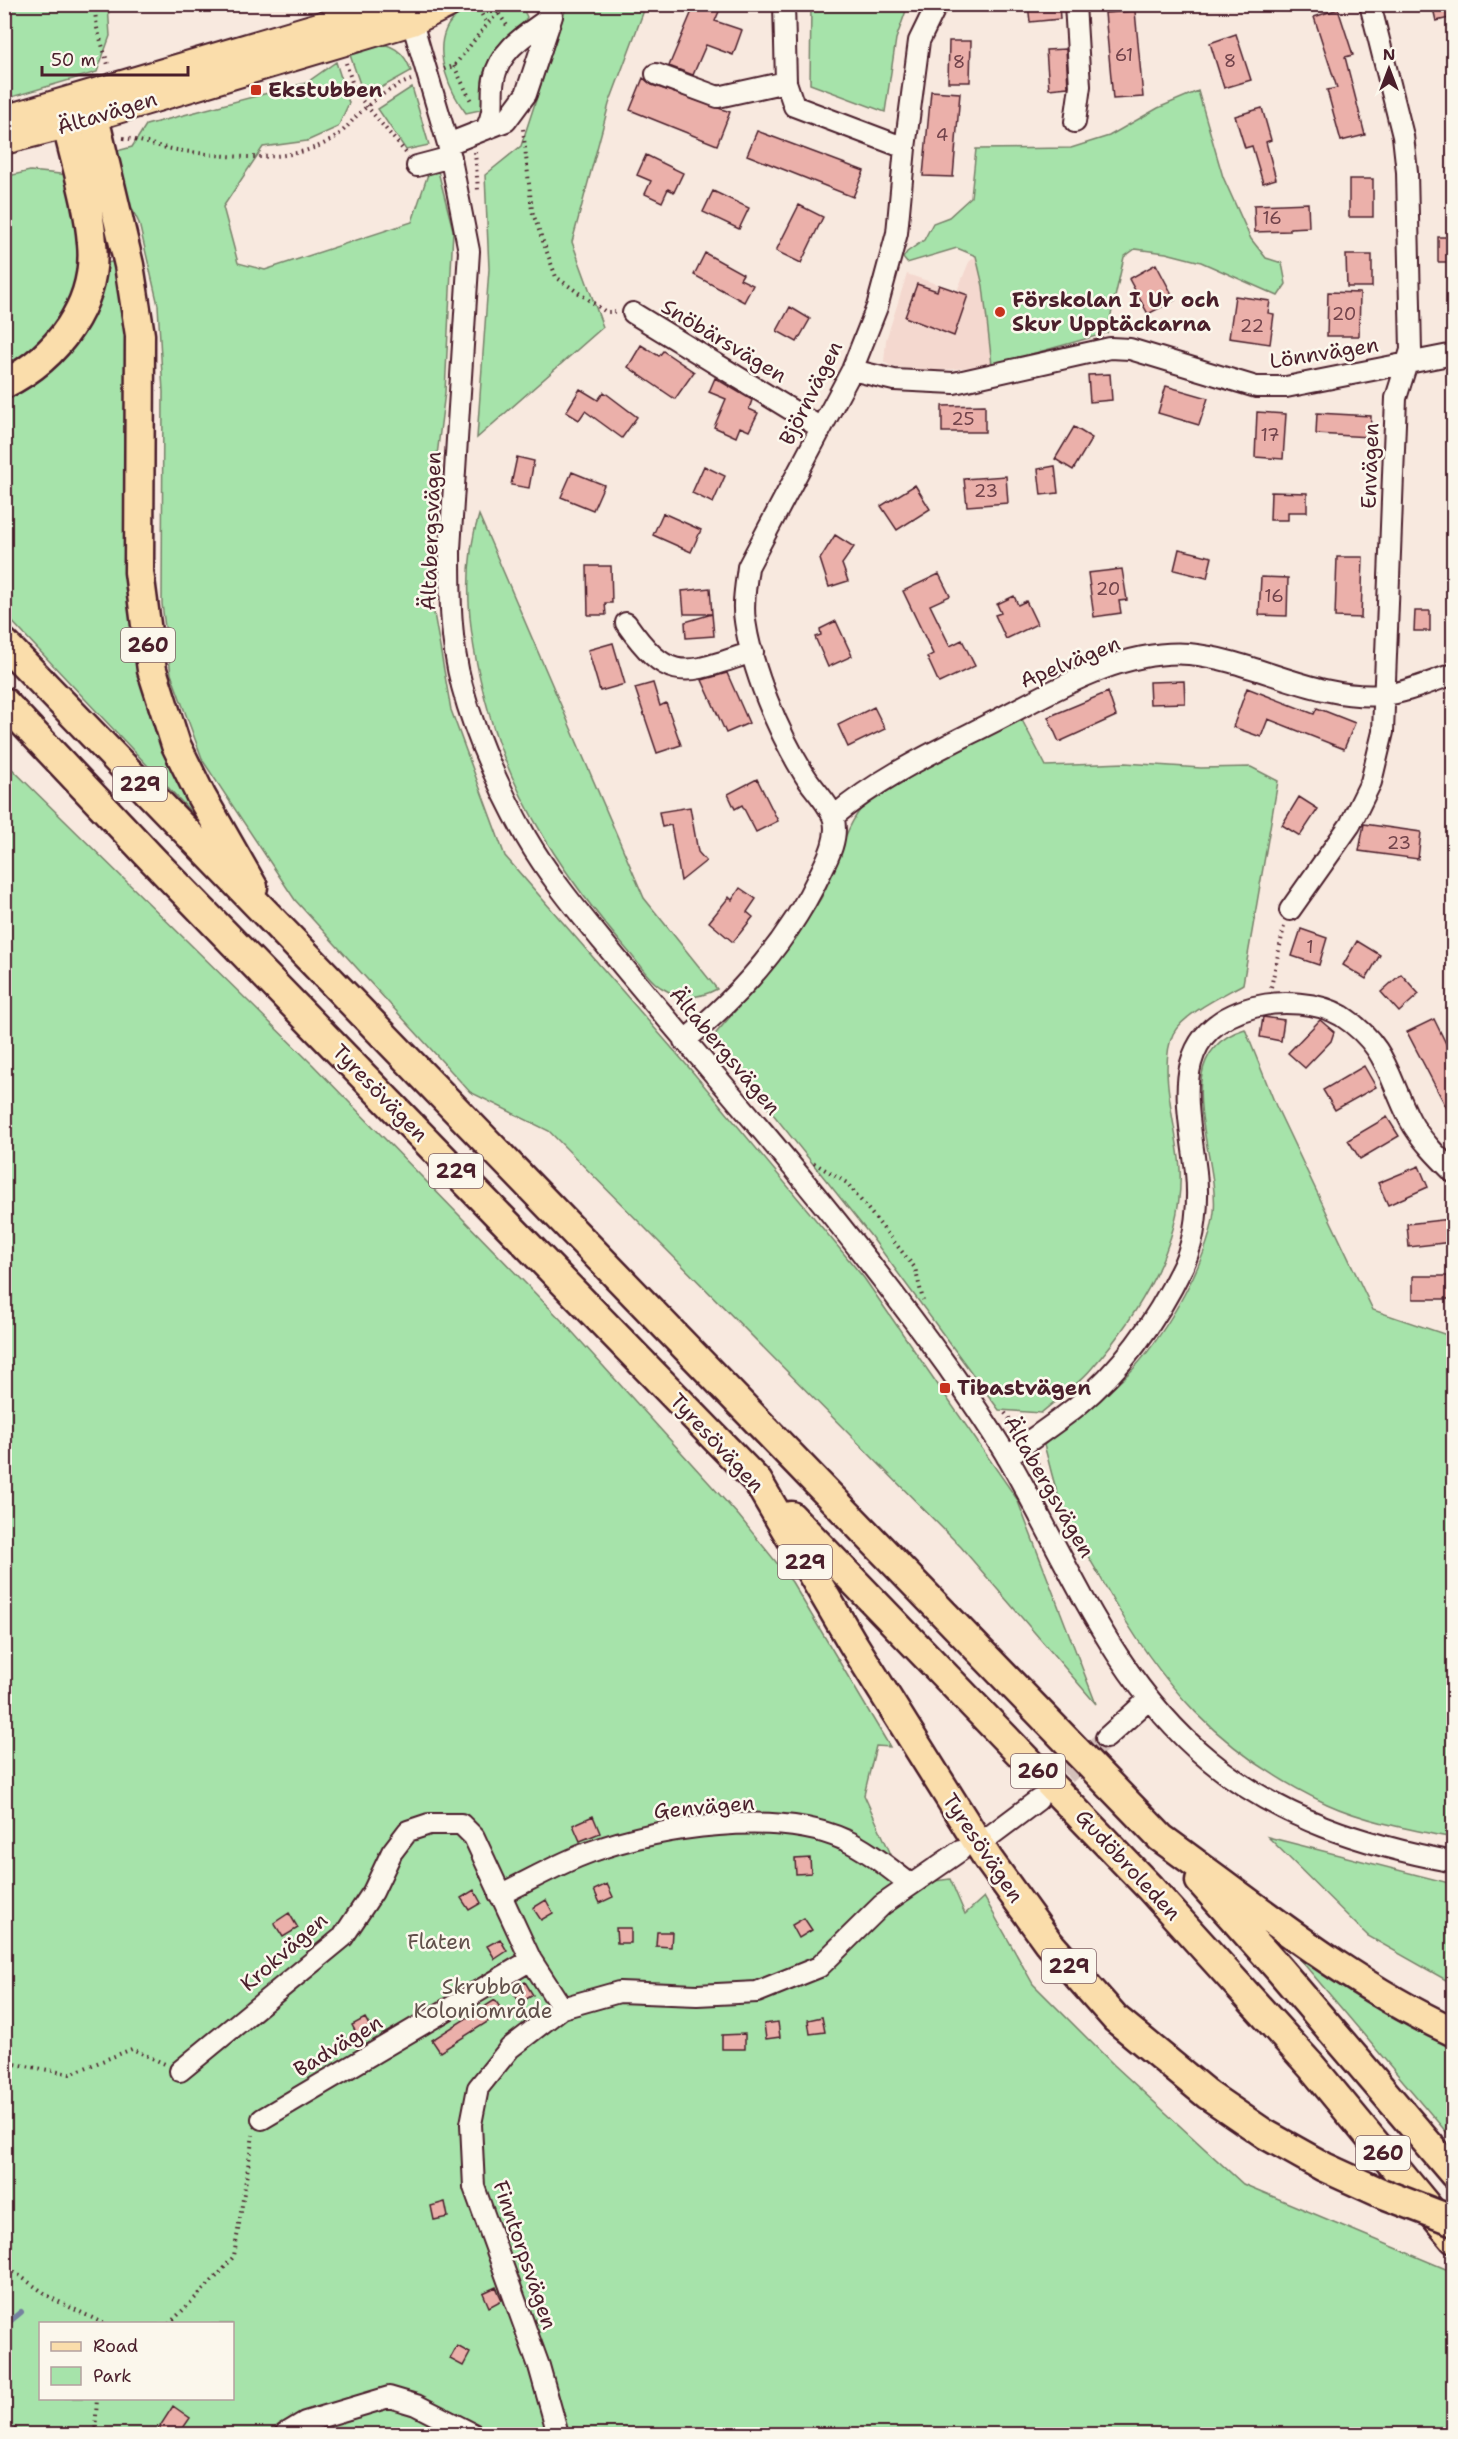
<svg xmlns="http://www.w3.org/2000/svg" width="1458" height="2439" font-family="'Shantell Sans',sans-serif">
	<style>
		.built { fill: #f4d8cf }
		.green { fill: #a6e3aa; stroke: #78816a; stroke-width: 1.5; fill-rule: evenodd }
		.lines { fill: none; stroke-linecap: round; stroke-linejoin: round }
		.stream { stroke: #75819f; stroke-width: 6 }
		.building { fill: #ebb0aa; stroke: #4a1f2b; stroke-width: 1.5 }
		.minor-tunnel { stroke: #d5c1bb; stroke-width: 20; stroke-dasharray: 20 10; stroke-linecap: butt }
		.minor-casing { stroke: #4a1f2b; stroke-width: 24 }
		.major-casing { stroke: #4a1f2b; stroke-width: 30 }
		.highway-casing { stroke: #4a1f2b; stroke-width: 33 }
		.path { stroke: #4a1f2b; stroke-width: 4; stroke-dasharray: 1.5 4.5; stroke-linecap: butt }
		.minor { stroke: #fbf7ec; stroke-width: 20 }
		.major { stroke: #faddab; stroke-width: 26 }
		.highway { stroke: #faddab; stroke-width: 28 }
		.highway-bridge-casing { stroke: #4a1f2b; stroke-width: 33; stroke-linecap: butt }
		.highway-bridge { stroke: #faddab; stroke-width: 28 }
		.poi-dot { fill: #c8321e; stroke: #fbf7ec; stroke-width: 2 }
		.labels { text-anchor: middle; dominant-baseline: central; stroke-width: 5; stroke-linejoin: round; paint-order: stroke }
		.number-label { font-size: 18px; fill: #72434b }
		.shield { fill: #fbf7ec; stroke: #7f6065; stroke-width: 1.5 }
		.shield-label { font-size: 20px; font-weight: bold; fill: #4a1f2b }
		.poi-label { font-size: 21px; font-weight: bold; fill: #4a1f2b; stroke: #fbf7ec; text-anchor: start }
		.street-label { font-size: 21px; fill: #4a1f2b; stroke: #fbf7ec }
		.park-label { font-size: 21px; fill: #61504b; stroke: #fbf7ec }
	</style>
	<rect width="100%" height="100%" fill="#f8e9df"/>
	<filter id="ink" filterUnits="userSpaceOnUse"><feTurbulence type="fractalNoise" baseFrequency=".0167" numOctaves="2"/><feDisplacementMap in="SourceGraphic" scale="12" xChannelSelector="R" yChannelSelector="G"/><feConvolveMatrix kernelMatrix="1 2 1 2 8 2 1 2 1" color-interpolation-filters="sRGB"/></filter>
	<g filter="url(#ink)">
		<!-- built -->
		<path class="built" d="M976 256 1032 353 992 365 934 371 892 367 884 362 886 340 907 274 957 291 969 262Z"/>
		<!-- green -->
		<path class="green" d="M5 4 108 5 110 36 97 72 5 99Z
			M468 5H521L527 17C523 27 511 31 504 39 494 50 481 71 482 85 482 93 484 101 485 109L466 113C450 92 434 55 446 29 450 19 460 12 468 5Z
			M567 5H646L609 104 572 242 603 327 477 438 489 269 485 175 521 146Z
			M811 5H908L896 39 885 112 810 84Z
			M371 42C391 44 404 50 411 71L377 90 361 87 348 49Z
			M336 62 349 103 338 127 307 141 263 147 223 207 238 263 265 270 412 222 428 174 438 171 453 230 445 392 432 495V602L451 710 505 856 691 1070 864 1278 1017 1499 1096 1704 961 1547 549 1131 470 1092 295 900 203 761 171 674 162 604 163 392 158 305 139 223 115 174 113 152 132 147 146 125 306 83Z
			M412 87 429 145 406 150 378 109Z
			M1198 91 1223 177 1251 239 1266 258 1282 263 1286 284 1278 296 1201 262 1166 253 1135 249 1124 257 1107 333 992 365 983 286 976 256 957 248 907 263 903 258 907 252 924 240 933 223 949 217 971 197 976 149 1071 148 1109 136 1158 108Z
			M30 171 70 175C73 199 79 224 80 248 83 293 46 350 5 367L4 177Z
			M119 260 128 329 131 612 140 678 149 712 171 767 210 832 5 614 4 400C45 385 87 342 99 300 103 288 104 275 107 263Z
			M479 515 644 898 717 989C698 999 681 1000 662 988 649 981 638 962 628 951 568 881 514 803 489 713 471 651 459 577 479 515Z
			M1022 720 1046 766 1125 763 1201 768 1251 767 1278 781 1243 984C1224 995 1183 1014 1173 1034 1157 1069 1178 1131 1180 1169 1184 1243 1138 1315 1092 1368 1078 1385 1057 1399 1041 1413L999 1410 870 1235 712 1038C750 993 791 949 821 898 836 872 844 823 866 804 904 771 975 743 1022 720Z
			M4 761 313 1065 566 1325 739 1516 792 1582 890 1747 876 1746 864 1795 894 1861 927 1882 950 1879 965 1914 984 1897 1033 1984 1114 2065 1243 2184 1453 2272V2434H5ZM40 2324H232V2398H40Z
			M1245 1029 1276 1106 1373 1310 1453 1337V1838C1413 1830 1364 1821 1327 1804 1219 1753 1159 1684 1103 1582 1089 1557 1072 1532 1062 1506 1054 1487 1050 1465 1044 1445 1073 1420 1107 1396 1134 1368 1166 1333 1209 1259 1214 1212 1220 1153 1163 1054 1245 1029Z
			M1268 1837 1453 1884V1984L1368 1936Z
			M1292 1950 1453 2049V2140Z"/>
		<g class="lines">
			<!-- stream -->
			<path class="stream" d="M4 2326 21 2312"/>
		</g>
		<!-- building -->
		<path class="building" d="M695 4H711L720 9 715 21 742 30 733 55 706 45 693 75 669 66Z
			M1028 4H1059L1060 19 1030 22Z
			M1432 4H1454V17L1436 21Z
			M1338 9 1353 55 1345 57 1365 135 1341 141 1327 90 1337 88 1314 17Z
			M1135 11 1143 97 1113 99 1105 13Z
			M1236 34 1251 80 1224 88 1210 43Z
			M949 41H971L970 82H948Z
			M1066 49 1068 87 1049 89 1046 50Z
			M643 78 652 85 730 112 717 145 630 110Z
			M931 91 960 93 953 177 923 176Z
			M1262 108 1271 140 1266 142 1276 179 1263 183 1252 146 1245 148 1235 116Z
			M757 131 864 171 853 197 747 155Z
			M646 155 683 173 674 192 668 189 662 202 645 194 651 181 637 175Z
			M1349 179H1373V217H1349Z
			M713 191 749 208 739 229 703 212Z
			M1308 203 1309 227 1290 228V231L1255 232 1254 205Z
			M799 205 823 217 801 263 776 251Z
			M1438 237H1454V262H1438Z
			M705 253 743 274 740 279 753 285 744 302 694 275Z
			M1346 255H1372V287H1347Z
			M1156 264 1175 300 1148 314 1129 279Z
			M917 284 937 291 939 285 968 295 954 336 905 317Z
			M1328 292 1360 293 1359 336H1327Z
			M1235 296 1270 301 1268 313 1274 314 1270 344 1229 338Z
			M790 307 810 319 797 342 777 331Z
			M641 345 659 356 663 351 694 372 675 399 628 367Z
			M1110 374 1112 400 1090 402 1088 375Z
			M715 378 752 400 749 409 758 413 749 431 740 427 736 437 714 427 726 399 709 392Z
			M1166 386 1208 398 1199 425 1158 413Z
			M580 389 598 400 604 392 637 417 622 438 585 411 579 420 566 412Z
			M985 405V432H942V406Z
			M1257 412 1286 414 1283 459 1255 457Z
			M1317 413 1371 416 1370 437 1316 434Z
			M1074 427 1092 438 1073 470 1055 459Z
			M517 457 534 461 529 488 511 485Z
			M704 466 725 476 713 503 692 493Z
			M1055 466 1058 493 1041 495 1038 469Z
			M572 472 604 485 593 510 561 497Z
			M1006 476 1008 503 967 506 964 479Z
			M915 485 930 509 897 530 881 506Z
			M1271 492 1307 493V512H1288V520H1270Z
			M663 513 701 530 691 552 653 535Z
			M835 535 854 547 842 564 848 581 829 587 820 559Z
			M1179 549 1212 557 1207 578 1174 570Z
			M1337 557H1363L1361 618 1335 617Z
			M587 566H611L612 603H605L606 615H588Z
			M1122 569 1127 600 1119 601 1121 613 1094 617 1088 573Z
			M939 574 950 596 930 605 950 646 962 640 975 666 939 683 927 657 933 654 903 591Z
			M1261 577 1288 578 1287 616 1259 615Z
			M710 588 712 614H684L682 591Z
			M1014 596 1018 605 1026 601 1037 624 1006 639 995 615 1001 613 997 604Z
			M1415 611H1430V631H1414Z
			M712 614 714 636 686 638 685 622Z
			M836 621 852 656 828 667 815 637 821 635 820 629Z
			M613 643 625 684 600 691 588 650Z
			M727 673 749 723 726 733 702 680Z
			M1184 681 1185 703 1150 704 1149 682Z
			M653 683 660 706 666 703 681 745 657 753 635 688Z
			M1247 688 1314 714 1317 708 1355 723 1344 749 1268 719 1261 737 1233 727Z
			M1108 692 1116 716 1059 742 1048 717Z
			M874 707 885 729 848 747 838 725Z
			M757 779 778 821 756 832 742 805 735 809 728 794Z
			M1299 797 1318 809 1300 836 1282 825Z
			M690 807 698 852 706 861 681 881 671 825 662 827 659 812Z
			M1364 824 1421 832 1418 859 1359 851Z
			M740 888 756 899 747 912 753 917 733 942 709 922 729 897 732 900Z
			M1301 929 1327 938 1319 965 1292 956Z
			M1357 941 1380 955 1366 979 1343 965Z
			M1401 974 1419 994 1399 1012 1381 992Z
			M1263 1017 1284 1020 1281 1041 1260 1037Z
			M1434 1019 1454 1060V1122L1407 1032Z
			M1320 1020 1334 1032 1331 1041 1305 1068 1288 1053Z
			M1364 1066 1376 1087 1335 1110 1323 1090Z
			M1387 1117 1399 1136 1360 1159 1348 1140Z
			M1419 1166 1428 1187 1388 1205 1378 1183Z
			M1450 1219 1452 1242 1409 1247 1407 1224Z
			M1413 1276H1454V1299H1413Z
			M593 1816 600 1833 580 1841 573 1825Z
			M810 1858 811 1873 796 1874 795 1859Z
			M607 1884 613 1897 600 1903 594 1890Z
			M474 1890 481 1903 469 1910 461 1898Z
			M546 1900 553 1913 541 1920 533 1908Z
			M289 1913 298 1928 283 1937 274 1923Z
			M804 1918 812 1930 799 1938 792 1925Z
			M616 1928H631V1943H617Z
			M657 1932H672L671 1947 656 1946Z
			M500 1939 507 1951 495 1959 487 1946Z
			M525 1982 533 1995 520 2003 512 1990Z
			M495 2000 503 2012 440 2052 432 2040Z
			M822 2017 825 2032 810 2034 808 2020Z
			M365 2018 372 2030 359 2038 352 2025Z
			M778 2022 780 2037 766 2039 764 2024Z
			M745 2034V2049H722V2035Z
			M445 2202 448 2217 434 2220 431 2206Z
			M496 2287 502 2300 489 2307 483 2293Z
			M457 2346 470 2353 463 2366 450 2359Z
			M173 2406 190 2418 179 2434H155Z"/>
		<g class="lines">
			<!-- minor-tunnel -->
			<path class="minor-tunnel" d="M1044 1795 1106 1738"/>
			<defs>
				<path id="minor" d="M784 4 786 82 794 106 905 148
					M412 22 448 144 469 251 450 549C450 594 450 642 462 686 476 739 500 790 526 837 548 875 576 909 603 942 647 996 692 1048 737 1101 808 1184 883 1277 947 1366 968 1396 990 1427 1009 1460 1069 1564 1113 1681 1209 1760 1280 1819 1364 1845 1454 1862
					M656 74 718 97 786 82
					M1075 122 1080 86 1075 4
					M486 129C497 107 490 99 494 79 500 48 529 33 552 16
					M448 144 506 121 526 94 552 16 544 4
					M417 166 451 157
					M633 313 821 428
					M852 370 894 380 954 383 1110 348 1130 349 1256 387H1286L1454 354
					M626 623C671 687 686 673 753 652
					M833 817C881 776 938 750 993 722 1052 692 1120 649 1189 654 1255 660 1316 701 1384 695 1406 693 1432 681 1454 674
					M1290 910 1350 825 1371 782 1383 732 1396 398 1411 350 1407 172 1403 136 1370 4
					M684 1041C741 995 790 938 821 872 829 856 838 838 834 820 830 804 812 788 804 774 778 732 752 670 745 621 742 604 746 584 748 567L852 370 877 307 897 233 905 148 919 41 937 4
					M1007 1457C1030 1440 1055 1424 1077 1406 1122 1369 1158 1318 1183 1266 1196 1238 1199 1202 1196 1172 1188 1104 1166 1031 1254 1007 1280 1000 1319 1002 1342 1016 1388 1046 1388 1078 1410 1120 1420 1139 1439 1158 1454 1173
					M1106 1738 1148 1700
					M990 1836 1038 1800
					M499 1895C529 1881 559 1863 590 1852 659 1827 778 1809 845 1840 868 1850 890 1869 910 1884
					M180 2071 343 1937 373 1892 392 1852 408 1831 429 1824H461L474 1837 531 1960 562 2008
					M262 2119 531 1960
					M285 2434 305 2422 389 2397 416 2405 473 2434
					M558 2434 539 2366 474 2187 471 2124 478 2088 510 2048 562 2008 619 1992 697 1995 757 1992 819 1967 882 1905 960 1851"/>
				<path id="major" d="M4 119 393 4
					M4 141 67 125 412 22 449 4"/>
				<path id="highway" d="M94 117 129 265 140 335 139 572 152 670 176 745 201 796 253 887
					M4 384C57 358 98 304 92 243 89 204 76 164 67 125
					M4 643 1161 1838C1255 1906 1348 1983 1454 2032
					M4 702 153 860 758 1482 852 1642 988 1859 1048 1942 1116 2019 1208 2095 1265 2134 1324 2167 1381 2193
					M791 1516 1150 1888 1312 2067 1454 2239
					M1200 1881 1278 1968 1454 2174"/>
			</defs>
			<!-- minor casing -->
			<use href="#minor" class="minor-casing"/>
			<!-- major casing -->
			<use href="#major" class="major-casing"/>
			<!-- highway casing -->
			<use href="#highway" class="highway-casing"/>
			<!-- path -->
			<path class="path" d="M94 4 97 28 109 68
				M476 4 487 24
				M499 14 508 27
				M346 63 355 92 406 153
				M454 66 472 103
				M444 69 454 66 487 24 508 4
				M523 129 532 211 556 277 606 312H615
				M123 138C141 140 158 147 177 150 224 157 288 165 331 140 345 132 352 119 364 109 377 97 394 86 411 80
				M475 152 478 190
				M1271 987 1284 927
				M679 1001 691 1011
				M814 1163 847 1183 915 1268 923 1300
				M1005 1413 1017 1428
				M1035 1457 1048 1489
				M4 2062 70 2074 132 2049 165 2064
				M4 2265 53 2299 105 2324
				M169 2324 219 2274 234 2256 253 2135
				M4 2421 23 2434
				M95 2434 97 2398"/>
			<!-- minor -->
			<use href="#minor" class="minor"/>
			<!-- major -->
			<use href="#major" class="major"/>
			<!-- highway -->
			<use href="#highway" class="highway"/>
			<defs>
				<path id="highway-bridge" d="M1381 2193 1454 2221"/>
			</defs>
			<!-- highway-bridge casing -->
			<use href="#highway-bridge" class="highway-bridge-casing"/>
			<!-- highway-bridge -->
			<use href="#highway-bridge" class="highway-bridge"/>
		</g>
	</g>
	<!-- markers -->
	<g class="poi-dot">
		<rect x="250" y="84" width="12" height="12" rx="3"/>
		<circle cx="1000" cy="312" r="6"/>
		<rect x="939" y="1382" width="12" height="12" rx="3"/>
	</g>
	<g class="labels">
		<!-- number labels -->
		<g class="number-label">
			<text x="1124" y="55">61</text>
			<text x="1230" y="61">8</text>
			<text x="959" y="62">8</text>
			<text x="942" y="135">4</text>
			<text x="1272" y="218">16</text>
			<text x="1344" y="314">20</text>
			<text x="1252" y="326">22</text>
			<text x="963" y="419">25</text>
			<text x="1270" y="435">17</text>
			<text x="986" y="491">23</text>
			<text x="1108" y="589">20</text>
			<text x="1274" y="596">16</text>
			<text x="1399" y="843">23</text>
			<text x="1310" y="947">1</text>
		</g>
		<!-- shield labels -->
		<g class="shield">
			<rect x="121" y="628" width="54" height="34" rx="4.5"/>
			<rect x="113" y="767" width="54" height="34" rx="4.5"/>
			<rect x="429" y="1154" width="54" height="34" rx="4.5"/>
			<rect x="778" y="1545" width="54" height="34" rx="4.5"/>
			<rect x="1011" y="1754" width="54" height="34" rx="4.5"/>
			<rect x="1042" y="1949" width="54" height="34" rx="4.5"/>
			<rect x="1356" y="2136" width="54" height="34" rx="4.5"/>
		</g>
		<g class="shield-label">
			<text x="148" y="645">260</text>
			<text x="140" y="784">229</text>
			<text x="456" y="1171">229</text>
			<text x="805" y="1562">229</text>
			<text x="1038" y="1771">260</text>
			<text x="1069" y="1966">229</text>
			<text x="1383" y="2153">260</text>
		</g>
		<!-- poi labels -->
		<g class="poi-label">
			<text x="268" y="90">Ekstubben</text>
			<text x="1012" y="300">Förskolan I Ur och<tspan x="1012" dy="24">Skur Upptäckarna</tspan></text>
			<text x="957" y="1388">Tibastvägen</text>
		</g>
		<!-- street labels -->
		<g class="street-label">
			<text transform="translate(107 113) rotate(-17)">Ältavägen</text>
			<text transform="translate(724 341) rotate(31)">Snöbärsvägen</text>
			<text transform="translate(1324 353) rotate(-9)">Lönnvägen</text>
			<text transform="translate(811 393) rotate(-63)">Björnvägen</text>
			<text transform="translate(1370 466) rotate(-88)">Envägen</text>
			<text transform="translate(431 531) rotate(-88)">Ältabergsvägen</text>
			<text transform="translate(1070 662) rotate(-22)">Apelvägen</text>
			<text transform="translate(725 1051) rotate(50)">Ältabergsvägen</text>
			<text transform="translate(380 1093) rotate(46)">Tyresövägen</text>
			<text transform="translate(717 1443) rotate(47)">Tyresövägen</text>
			<text transform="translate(1049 1487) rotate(60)">Ältabergsvägen</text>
			<text transform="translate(704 1807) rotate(-5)">Genvägen</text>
			<text transform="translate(983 1848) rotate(56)">Tyresövägen</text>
			<text transform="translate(1128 1865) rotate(47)">Gudöbroleden</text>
			<text transform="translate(284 1952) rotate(-41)">Krokvägen</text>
			<text transform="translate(338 2046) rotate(-31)">Badvägen</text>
			<text transform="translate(525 2255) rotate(71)">Finntorpsvägen</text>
		</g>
		<!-- park labels -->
		<g class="park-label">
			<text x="439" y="1942">Flaten</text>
			<text x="483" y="1987">Skrubba<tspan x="483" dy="24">Koloniområde</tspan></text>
		</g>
	</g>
	<!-- margin -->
	<rect width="1458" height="2439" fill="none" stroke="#fbf7ec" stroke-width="24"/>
	<rect x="12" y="12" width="1434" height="2415" fill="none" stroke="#4a1f2b" stroke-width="2" filter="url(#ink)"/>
	<!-- legend -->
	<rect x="39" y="2322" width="195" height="78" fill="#fbf7ec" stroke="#b4a19f" stroke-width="1.5"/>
	<rect x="51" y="2342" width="30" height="9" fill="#faddab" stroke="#b4a19f" stroke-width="1.5"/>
	<text x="93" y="2352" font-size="18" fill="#4a1f2b">Road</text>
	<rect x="51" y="2367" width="30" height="18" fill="#a6e3aa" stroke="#b4a19f" stroke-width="1.5"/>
	<text x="93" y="2382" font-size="18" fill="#4a1f2b">Park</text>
	<!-- north arrow -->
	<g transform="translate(1389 69)" stroke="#fbf7ec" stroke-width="4.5" paint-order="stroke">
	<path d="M0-4.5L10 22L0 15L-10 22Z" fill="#4a1f2b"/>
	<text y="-9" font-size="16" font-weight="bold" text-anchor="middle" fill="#4a1f2b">N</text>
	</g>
	<!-- scale -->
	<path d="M42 66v9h146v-9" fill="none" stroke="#4a1f2b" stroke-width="3"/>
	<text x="51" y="66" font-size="18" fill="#4a1f2b" stroke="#fbf7ec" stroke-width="4.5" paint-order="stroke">50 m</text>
</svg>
